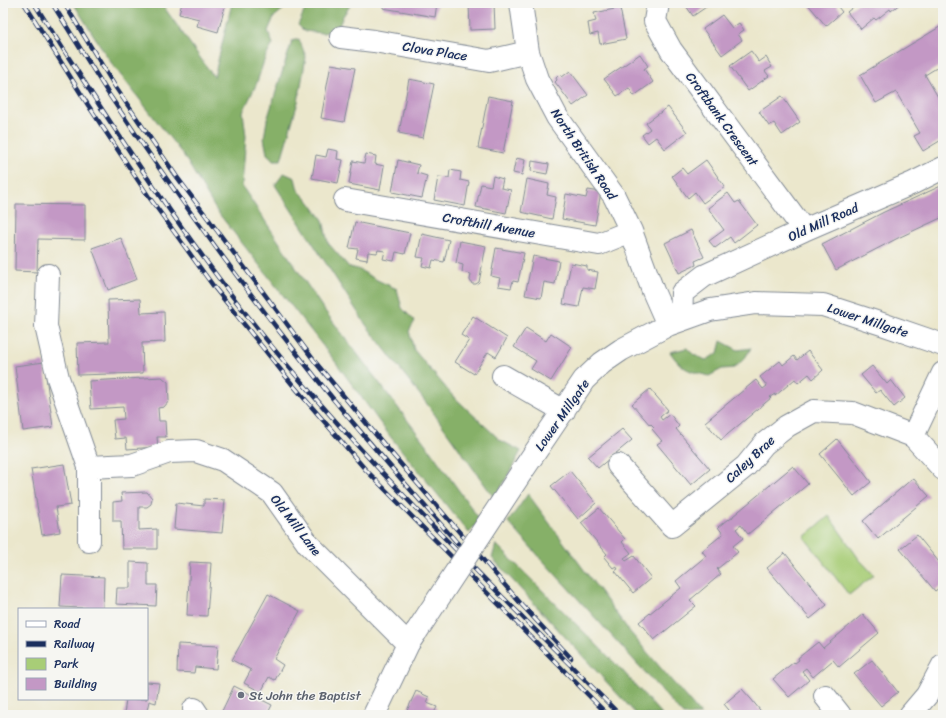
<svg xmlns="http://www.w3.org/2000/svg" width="946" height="718" font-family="Sriracha,sans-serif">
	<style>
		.green { fill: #a8cd77; stroke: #627e6a }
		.forest { fill: #86b068; stroke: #507063 }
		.building { fill: #c398c5 }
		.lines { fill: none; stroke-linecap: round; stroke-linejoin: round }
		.minor-casing { stroke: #838b95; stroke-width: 24 }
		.minor { stroke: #fff; stroke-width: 22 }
		.rail-casing { stroke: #1b2f5e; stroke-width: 4.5 }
		.rail { stroke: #f6f6f2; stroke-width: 3; stroke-dasharray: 9; stroke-linecap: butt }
		.minor-bridge-casing { stroke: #838b95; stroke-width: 24; stroke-linecap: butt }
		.minor-bridge { stroke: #fff; stroke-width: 22 }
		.worship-dot { fill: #6b7280; stroke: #f6f6f2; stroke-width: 1.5 }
		.labels { text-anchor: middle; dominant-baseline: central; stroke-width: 3; stroke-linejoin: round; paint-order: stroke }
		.street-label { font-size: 13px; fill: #1b2f5e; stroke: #f6f6f2 }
		.worship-label { font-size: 13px; fill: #5b616d; stroke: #f6f6f2; text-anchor: start }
	</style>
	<rect width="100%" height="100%" fill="#f6f6f2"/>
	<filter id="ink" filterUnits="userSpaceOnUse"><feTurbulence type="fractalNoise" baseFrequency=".025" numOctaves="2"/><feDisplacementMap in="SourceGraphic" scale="8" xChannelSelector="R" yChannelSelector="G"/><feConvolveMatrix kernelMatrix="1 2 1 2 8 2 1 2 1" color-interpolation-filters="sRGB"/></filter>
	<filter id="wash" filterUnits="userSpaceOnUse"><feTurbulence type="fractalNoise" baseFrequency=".012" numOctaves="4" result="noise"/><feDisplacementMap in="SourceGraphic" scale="16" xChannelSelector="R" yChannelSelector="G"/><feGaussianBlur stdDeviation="0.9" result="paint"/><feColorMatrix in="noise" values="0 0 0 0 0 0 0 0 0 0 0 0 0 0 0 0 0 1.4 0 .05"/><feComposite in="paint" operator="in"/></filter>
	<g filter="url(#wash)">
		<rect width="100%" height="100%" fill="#ebe7cc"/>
		<!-- green -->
		<path class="green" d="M829 516 859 559 874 575 849 595 804 537Z"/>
		<!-- forest -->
		<path class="forest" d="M73 3H161L214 77 232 3H291L274 17 268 31 273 44 265 58 256 85 243 112 246 136 242 186 322 307 430 450 480 520 469 533 389 435 334 360 216 210 184 156 112 64Z
			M308 3H352L343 16 337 31 322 33 304 31 298 25Z
			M299 39 306 57 298 102 281 160H274L267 154 264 138 267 120 292 41Z
			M284 173 295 178 298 190 309 201 323 220 328 243 349 267 358 269 377 280 397 289 402 308 415 321 409 331 414 350 452 395 500 440 521 451 495 499 427 404 366 325 275 185Z
			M721 341 738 350 751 348 745 358 734 368 722 369 709 376C689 371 682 370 670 352L687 348 694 355 706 360 718 353Z
			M528 494 630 632 701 715H683C626 650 566 587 508 522Z
			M496 544 621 669 662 715H637L492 558Z"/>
		<g id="blocks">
			<!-- building -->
			<path class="building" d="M182 3H226L218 32 197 26 199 19 179 14Z
				M383 3H437L435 17 383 8Z
				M469 3H494L495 29 470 30Z
				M684 3H712L693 16Z
				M807 3H835L842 12 826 26Z
				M858 3H901L891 11 890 9 876 20 874 18 861 29 847 12Z
				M620 8 626 39 600 44 598 33 590 35 588 23 596 21 594 13Z
				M722 15 732 28 739 23 744 30 738 34 742 40 722 55 703 29Z
				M943 25V64L925 75 941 102 943 101V139L923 151 914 136 920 133 896 92 876 103 860 75Z
				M751 51 759 62 766 57 772 67 765 71 769 76 748 91 730 66Z
				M640 54 648 66 644 69 653 82 634 96 629 88 617 96 604 79Z
				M331 64 355 68 344 122 321 118Z
				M570 71 588 95 573 106 555 82 557 80 556 78 560 74 562 77Z
				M409 79 434 84 423 138 399 133Z
				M488 96 513 101 503 153 478 148Z
				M782 96 800 122 782 135 774 123 769 126 759 112Z
				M668 107 687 132 665 149 656 137 648 143 642 135 650 129 646 123Z
				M328 149 338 151 337 159 343 160 338 183 312 178 316 155 326 157Z
				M366 154 376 156 375 164 384 166 380 190 349 184 353 161 364 163Z
				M516 158 525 160 522 175 513 173Z
				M398 160 419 165 417 173 427 176 422 198 392 192Z
				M706 160 725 187 703 203 695 192 688 198 672 176 682 168 687 174Z
				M532 161 549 164 547 174 531 171Z
				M450 170 461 172 460 180 469 182 465 206 434 200 438 177 449 178Z
				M493 176 503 179 501 188 511 190 506 213 476 207 481 184 491 186Z
				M527 179 549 184 547 195 556 197 552 219 521 212Z
				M943 185V217L898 238 836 270 822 244 884 212Z
				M588 190 601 192 595 225 562 219 566 194 586 198Z
				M728 193 735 203 739 201 757 225 734 243 730 237 715 248 709 241 724 230 708 208Z
				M16 204 85 205V240L38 239 37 272 15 271Z
				M355 222 410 233 405 254 396 252 394 261 383 259 385 251 378 250 377 253 368 252 367 260 356 258 358 249 349 248Z
				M691 230 704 257 695 261 696 265 679 273 665 243Z
				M422 234 449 240 444 262 433 260 431 268 422 266 424 258 417 257Z
				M121 238 137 279 108 290 92 248Z
				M460 241 486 246 479 282 476 284H472L470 280 471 274 462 272 463 265 456 263Z
				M496 248 524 253 518 282 513 281 511 288 498 286 500 278 491 276Z
				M533 256 559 261 555 284 544 282 541 298 525 295Z
				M571 263 587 266V270L598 272 595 289 583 287 579 307 563 304Z
				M140 299 141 313 164 312 165 342 142 343 143 373 78 375 77 343 109 342 108 300Z
				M473 316 507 338 496 357 488 352 474 374 455 362 469 340 461 335Z
				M526 328 546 341 551 333 572 347 551 381 531 369 536 361 514 347Z
				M808 351 823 370 813 379 809 374 798 383 795 379 775 396V394L770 397 771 398 721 440 705 422 756 380 763 389 767 386 760 377 780 361 783 365 794 356 797 360Z
				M44 362 53 427 23 431 15 366Z
				M872 366 887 384 891 380 905 398 894 407 880 390 876 393 861 375Z
				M162 377 168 382 169 401 164 407 158 408 159 421H165L166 437H157L158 447 127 449 126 438 115 439 113 420 124 419 123 407 91 409 89 381Z
				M650 389 668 410 660 417 662 420 670 414 679 426 676 429 710 469 691 485 657 444 662 441 652 429 654 427 651 424 650 425 632 404Z
				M622 429 632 440 598 468 588 457Z
				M837 439 871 482 854 496 820 454Z
				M64 464 71 505 56 507 60 532 42 535 31 469Z
				M793 466 808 484 748 534 741 525 736 529 743 538 733 546 738 552 717 569 721 574 690 600 696 606 654 640 639 622 681 588 676 581 706 556 702 551 723 534 718 527 728 519 729 520 733 517V516Z
				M570 471 596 503 578 519 551 486Z
				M913 478 929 496 878 539 863 521Z
				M147 492 152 498 151 504 147 507H139V530L157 529V549H122L121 521H113V502L122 501 121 493Z
				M204 499 225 500 222 533 174 529 176 503 204 506Z
				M599 508 625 539 622 542 631 553 624 558 626 561 634 556 651 578 633 593 615 571 618 569 616 566 613 568 604 557 607 554 581 523Z
				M917 535 943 567V585L935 591 900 549Z
				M785 553 827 605 810 619 767 568Z
				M130 562 148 563V585H157L156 606 116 604 117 588H130Z
				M190 562 211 563 207 616 187 615Z
				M62 575 104 577 103 609 60 607Z
				M268 594 300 611 274 659 283 665 275 680 269 677 261 692 244 683 251 670 232 660Z
				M863 614 879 633 839 667 833 660 813 677 806 668 802 671 809 680 789 697 773 679 794 662 795 663 799 660 798 658 818 642 823 648Z
				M178 644 218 646 216 669 195 667 194 673 177 672Z
				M872 660 898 692 881 706 854 674Z
				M147 682 159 683 156 703 149 701 146 715H124L126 699H147Z
				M234 686 272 705 267 715H231L222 711Z
				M742 689 751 699 764 715H733L724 704Z
				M416 691 429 697 427 703 437 707 433 715H405Z"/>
		</g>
	</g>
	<g filter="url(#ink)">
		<use href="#blocks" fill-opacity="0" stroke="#838b95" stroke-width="1"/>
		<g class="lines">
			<defs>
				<path id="minor" d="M521 3 528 52 537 79 557 117 614 196 631 231 653 291 668 325
					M658 3 655 21 671 50 804 230
					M341 37 374 41 489 61 528 52
					M345 200 599 244 631 231
					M48 275 46 326 58 378 89 467 132 465 169 452 196 451 223 460 272 493 308 544 408 644
					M681 319 682 293 704 276 804 230 913 183 943 168
					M943 373 913 436 943 469
					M503 376 564 411
					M618 465 672 526 746 466 764 444 787 426 814 411 853 413 913 436
					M89 467V541
					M521 473 584 380 602 363 621 350 668 325 710 310 756 303 823 305 882 324 943 345
					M825 696 840 715
					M194 709 198 715
					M374 715 408 644 416 632
					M910 715 927 695 943 665"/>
			</defs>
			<!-- minor casing -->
			<use href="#minor" class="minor-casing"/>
			<!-- minor -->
			<use href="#minor" class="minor"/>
			<defs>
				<path id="rail" d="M24 3 88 105 149 197 214 287 292 384 365 469 608 715
					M34 3C116 133 199 262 299 379 399 497 511 605 620 715
					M52 3C71 33 89 63 108 93 171 188 238 280 309 369 357 430 409 488 460 546
					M64 3 116 88 177 177 316 363 387 448 522 605 571 658"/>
			</defs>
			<!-- rail casing -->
			<use href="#rail" class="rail-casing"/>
			<!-- rail -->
			<use href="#rail" class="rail"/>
			<defs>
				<path id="minor-bridge" d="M417 631 521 473"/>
			</defs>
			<!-- minor-bridge casing -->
			<use href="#minor-bridge" class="minor-bridge-casing"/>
			<!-- minor-bridge -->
			<use href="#minor-bridge" class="minor-bridge"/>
		</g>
	</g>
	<!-- markers -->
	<circle class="worship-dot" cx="241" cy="695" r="4"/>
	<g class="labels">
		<!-- street labels -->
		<g class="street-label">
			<text transform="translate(435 51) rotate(9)">Clova Place</text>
			<text transform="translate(722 119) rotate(54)">Croftbank Crescent</text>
			<text transform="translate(584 154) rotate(56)">North British Road</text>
			<text transform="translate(823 222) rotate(-24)">Old Mill Road</text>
			<text transform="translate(489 225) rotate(10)">Crofthill Avenue</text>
			<text transform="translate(868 320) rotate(18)">Lower Millgate</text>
			<text transform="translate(562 415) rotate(-55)">Lower Millgate</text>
			<text transform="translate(750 459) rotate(-43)">Caley Brae</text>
			<text transform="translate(296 525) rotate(52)">Old Mill Lane</text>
		</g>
		<!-- worship labels -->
		<g class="worship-label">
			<text x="249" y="695">St John the Baptist</text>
		</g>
	</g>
	<!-- margin -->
	<rect width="946" height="718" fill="none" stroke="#f6f6f2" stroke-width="16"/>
	<!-- legend -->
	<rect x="18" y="608" width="130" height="92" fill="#f6f6f2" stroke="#9ea6b7"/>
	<rect x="26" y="621" width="20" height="6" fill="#ffffff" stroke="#9ea6b7"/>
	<text x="54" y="628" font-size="12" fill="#1b2f5e">Road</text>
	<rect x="26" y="641" width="20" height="6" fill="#1b2f5e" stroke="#9ea6b7"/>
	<text x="54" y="648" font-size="12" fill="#1b2f5e">Railway</text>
	<rect x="26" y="658" width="20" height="12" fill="#a8cd77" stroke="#9ea6b7"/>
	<text x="54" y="668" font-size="12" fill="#1b2f5e">Park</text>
	<rect x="26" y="678" width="20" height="12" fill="#c398c5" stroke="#9ea6b7"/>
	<text x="54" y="688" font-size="12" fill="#1b2f5e">Building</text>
</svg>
